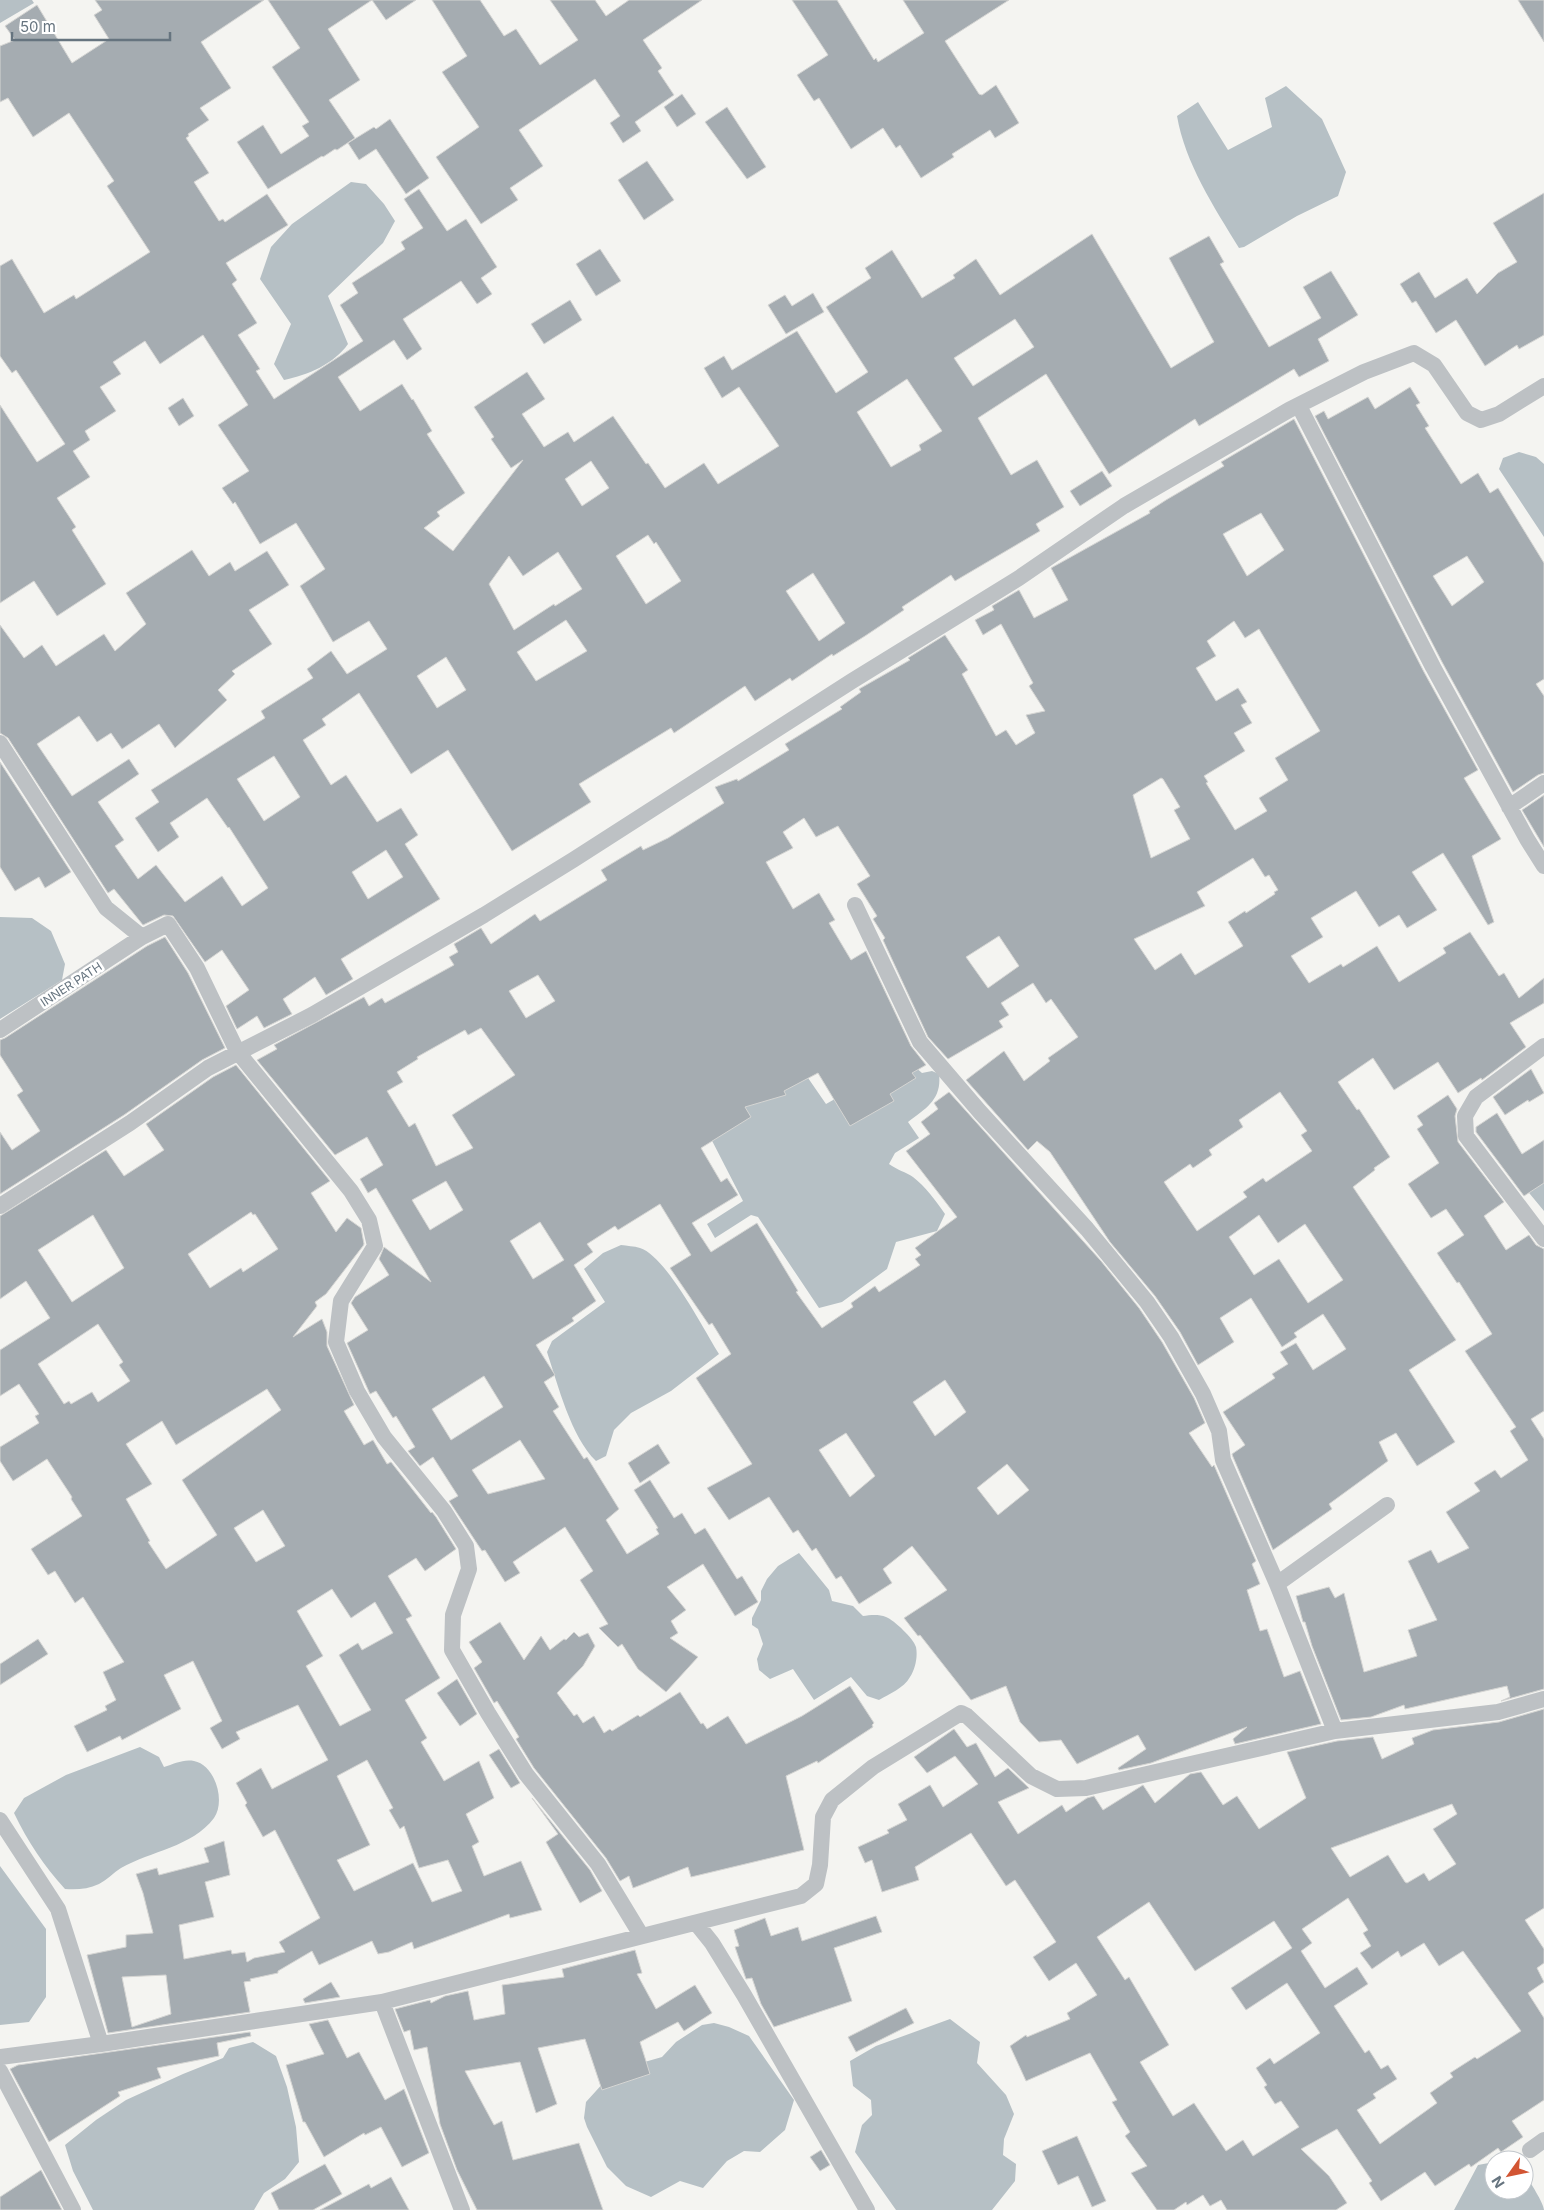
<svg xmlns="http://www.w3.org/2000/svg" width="1544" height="2210" font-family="Inter,sans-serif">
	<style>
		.water { fill: #b6c0c5 }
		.building { fill: #a5acb1; stroke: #d5d5d3; fill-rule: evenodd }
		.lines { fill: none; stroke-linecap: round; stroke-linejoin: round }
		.street { stroke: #bdc1c4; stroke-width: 16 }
		.labels { text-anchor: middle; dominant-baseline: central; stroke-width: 5; stroke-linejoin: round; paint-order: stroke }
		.street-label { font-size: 12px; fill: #66747f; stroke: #fff }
	</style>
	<rect width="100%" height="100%" fill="#f4f4f1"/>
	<!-- water -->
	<path class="water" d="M0 0H32L34 3 0 23Z
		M1286 86 1322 119 1346 172 1338 196 1297 216 1244 247 1239 248C1214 207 1185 163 1177 116L1198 102 1228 150 1272 127 1265 98Z
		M351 182 366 184 384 204 395 221 383 243 328 296 348 344C334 364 308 375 284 380L274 364 291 324 260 279 271 247 292 224Z
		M1519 452 1536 457 1544 464V537L1499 469 1503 458Z
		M0 917 32 918 51 931 65 964 62 980 0 1019Z
		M906 1059 922 1073 932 1071 939 1074C942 1099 927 1108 908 1122L919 1138 895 1153 889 1164C897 1170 906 1172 913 1177 925 1186 936 1201 945 1214L937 1231 896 1242 887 1269 842 1302 819 1308 758 1217 751 1215 715 1238 707 1224 743 1201 706 1129 797 1062 826 1104Z
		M1544 1156V1211L1525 1188Z
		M621 1245C627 1246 634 1246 640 1248 666 1256 704 1330 719 1354L671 1391 631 1413 614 1430 606 1456 596 1461C571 1437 558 1385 547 1352L552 1341 605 1302 584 1269 603 1253Z
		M799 1553 829 1590 832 1601 853 1606 863 1616C870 1615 879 1614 886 1617 894 1620 914 1639 916 1647 918 1657 915 1669 910 1677 904 1688 889 1694 879 1700L867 1696 851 1677 814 1700 793 1669 770 1679 759 1670 757 1659 763 1644 758 1629 752 1625V1618L761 1600V1591L767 1579 778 1566Z
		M140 1747 159 1757 164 1767C174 1764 183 1759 194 1761 215 1765 226 1801 214 1818 192 1847 151 1851 121 1868 113 1873 107 1880 99 1884 88 1889 77 1890 65 1889 44 1866 28 1842 14 1813L24 1798 66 1775Z
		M0 1866 46 1929V1997L29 2022 0 2025Z
		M950 2019 980 2042 977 2063 1006 2095 1014 2114 1004 2139 1003 2155 1016 2164 1015 2181 992 2210H896L855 2152 862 2125 872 2115 871 2100 853 2086 850 2061 876 2046Z
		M714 2023 729 2027 749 2036 794 2100 785 2130 760 2152 744 2151 727 2161 703 2188 680 2181 651 2197 626 2186 607 2167 587 2127 584 2118 586 2102 605 2081 641 2063 662 2057 676 2042 702 2025Z
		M253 2042 276 2056 287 2087 296 2127 299 2162 285 2179 264 2193 254 2210H93L73 2171 65 2145 96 2120 126 2100 183 2074 223 2058 229 2048Z
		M1494 2162V2190H1524L1525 2173C1529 2181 1544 2203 1544 2210H1454L1478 2165Z"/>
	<!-- building -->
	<path class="building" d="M95 0H264L201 42 231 88 200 108 209 120 188 134 189 136 186 138 209 173 194 182 219 221 223 219 225 222 267 194 288 225 226 263 237 280 232 284 257 323 238 335 260 369 256 371 274 399 363 341 340 305 358 293 352 283 405 249 401 242 423 228 404 199 419 189 447 231 466 219 497 267 481 278 492 294 477 304 461 281 403 319 422 349 407 360 394 340 338 377 360 411 402 384 412 400 413 399 432 431 427 434 465 493 437 512 440 516 424 528 453 551 523 460 511 468 491 439 494 437 474 407 527 372 545 399 522 414 544 447 568 432 574 442 613 416 646 464 648 463 665 488 704 463 718 484 779 446 739 387 722 398 704 368 724 356 732 370 797 331 836 393 868 372 826 307 871 278 865 268 892 250 922 298 955 278 953 275 976 259 1000 295 1092 234 1171 368 1214 342 1169 258 1209 236 1224 262 1220 264 1269 347 1321 318 1303 287 1331 271 1358 315 1318 339 1329 361 1299 377 1294 369 1199 426 1195 419 1109 474 1046 374 978 418 1011 475 1037 460 1064 507 1036 524 1040 531 955 581 951 575 902 607 904 610 865 636 833 656 832 654 792 681 790 678 755 701 745 686 674 733 671 728 579 784 591 802 512 851 448 750 411 774 359 693 322 719 326 725 303 740 331 785 346 775 377 822 401 808 418 835 405 844 440 899 341 959 353 979 326 995 315 977 283 999 292 1014 264 1028 257 1016 237 1029 226 1006 249 990 222 950 205 962 173 916 164 915 143 925 114 889 108 893 8 738 0 733V625L24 658 42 645 56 666 104 634 115 651 146 624 126 593 192 550 209 576 230 562 235 571 267 551 289 585 249 610 272 644 232 671 235 674 218 690 227 700 175 748 159 724 122 749 111 733 97 742 79 716 37 744 72 796 129 759 139 774 98 802 124 840 115 846 138 879 156 865 185 902 222 876 242 906 268 888 229 827 228 828 207 798 170 823 179 837 158 852 135 818 159 802 151 790 265 718 261 711 313 678 307 669 331 651 347 674 387 649 369 621 333 642 300 586 325 569 296 523 260 544 235 502 233 504 222 488 249 471 218 425 248 405 203 335 160 364 145 341 113 362 121 374 100 387 116 411 85 431 90 440 73 451 90 477 57 498 76 527 72 530 106 584 57 616 34 581 0 603V405L37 462 65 444 16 370 12 373 0 356V266L12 259 44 313 74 295 76 299 150 252 107 186 114 181 69 113 33 137 8 98 0 102V46L15 40 5 26 37 5 72 63 109 39 94 15 102 10ZM1015 319 1034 347 973 386 954 358ZM907 379 942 431 919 445 921 450 891 467 857 412ZM591 461 609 488 582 506 565 479ZM648 535 654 544 656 542 681 581 646 604 616 556ZM558 552 582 589 555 606 554 604 514 630 489 584 509 556 523 576ZM813 573 845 623 819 641 786 591ZM566 620 587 651 536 681 517 652ZM446 657 466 690 437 708 417 676ZM274 756 300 797 264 821 237 779ZM386 850 403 877 368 899 352 872Z
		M268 0H372L328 29 360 80 329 100 355 138 337 150 335 149 323 157 322 156 268 189 237 142 263 125 281 154 309 136 302 126 309 122 272 67 300 48Z
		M372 0H416L386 20Z
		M432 0H480L504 36 516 29 540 65 578 40 550 0H595L606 16 629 0H702L643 40 662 68 658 71 674 95 635 122 641 131 623 143 610 123 620 116 595 79 519 130 543 166 510 188 518 200 481 224 436 157 479 127 442 72 467 56Z
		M792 0H837L874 60 876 58 878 62 924 33 903 0H1009L945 41 979 94 982 95 996 85 1019 123 995 138 990 130 952 154 954 157 921 178 900 145 896 148 883 128 851 149 819 98 814 101 797 75 828 55Z
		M1518 0H1544V42Z
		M682 94 696 114 677 127 664 107Z
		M727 107 766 167 747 179 705 122Z
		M390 119 429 178 406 194 376 149 359 160 348 143 374 127 376 129Z
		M647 161 674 200 644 220 618 180Z
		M1544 193V335L1519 349 1517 345 1485 366 1456 320 1436 333 1416 301 1412 303 1400 284 1419 272 1435 298 1467 278 1477 294 1498 273 1517 262 1493 223Z
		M600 249 621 281 596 296 576 264Z
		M813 293 824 312 786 334 768 305 785 295 792 306Z
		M570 300 582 320 544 344 531 324Z
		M1410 387 1420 403 1416 405 1429 426 1425 428 1461 484 1478 473 1490 493 1498 488 1544 563V679L1536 684 1544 696V773L1538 775 1513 792 1442 662 1315 416 1324 411 1328 419 1368 397 1375 409ZM1467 556 1484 582 1452 606 1433 576Z
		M183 398 194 416 179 426 168 408Z
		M1294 419 1424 672 1478 770 1464 778 1501 839 1472 856 1494 922 1488 925 1443 853 1412 872 1437 910 1407 928 1399 915 1379 927 1356 891 1311 918 1323 937 1291 956 1309 983 1341 964 1343 967 1377 946 1399 982 1446 953 1443 948 1470 932 1499 976 1504 973 1519 998 1544 978V1003L1510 1023 1526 1047 1482 1080 1481 1078 1458 1093 1438 1062 1394 1090 1373 1058 1338 1082 1357 1110 1359 1109 1390 1157 1374 1168 1375 1170 1353 1187 1456 1340 1409 1370 1455 1442 1417 1466 1396 1433 1379 1442 1388 1461 1329 1504 1332 1509 1273 1550 1233 1457 1232 1454 1245 1445 1223 1412 1275 1378 1272 1374 1288 1364 1280 1352 1296 1343 1313 1370 1346 1349 1323 1314 1294 1333 1297 1337 1282 1347 1251 1298 1220 1318 1234 1342 1198 1365 1180 1332 1155 1296 1110 1242 1050 1152 1037 1141 1028 1150 966 1080 1004 1051 1024 1081 1050 1061 1048 1058 1078 1037 1051 999 1046 1003 1033 983 1001 1003 1009 1015 999 1021 1003 1027 948 1059 928 1037 883 940 885 938 873 919 877 916 857 884 870 876 838 826 816 837 804 818 783 832 793 848 766 862 793 909 819 893 835 920 829 923 851 960 866 951 911 1046 926 1065 912 1073 916 1078 890 1094 894 1101 850 1126 818 1073 784 1091 786 1095 745 1107 751 1117 701 1148 721 1182 727 1178 738 1195 692 1223 711 1252 757 1223 798 1291 796 1292 822 1328 853 1307 851 1303 875 1286 879 1292 920 1265 915 1259 921 1255 915 1248 957 1217 906 1151 930 1134 921 1122 938 1109 934 1103 949 1092 1101 1261 1139 1308 1162 1342 1194 1398 1205 1423 1189 1433 1212 1467 1214 1465 1256 1561 1252 1564 1260 1584 1247 1590 1260 1631 1267 1629 1284 1677 1300 1671 1321 1724 1235 1744 1233 1739 1247 1727 1151 1763 1119 1770 1118 1768 1146 1749 1138 1735 1077 1764 1061 1740 1039 1742 1020 1722 1006 1686 971 1700 920 1635 918 1636 904 1618 947 1590 912 1546 883 1569 892 1583 859 1604 841 1576 836 1579 816 1548 812 1551 798 1530 793 1533 769 1497 729 1520 707 1488 752 1464 696 1378 731 1354 712 1323 709 1325 670 1268 691 1255 660 1204 618 1230 615 1226 587 1244 593 1252 574 1265 596 1301 572 1318 574 1321 536 1345 555 1375 544 1382 559 1407 553 1411 584 1459 587 1457 619 1509 606 1520 627 1554 659 1534 656 1529 658 1528 634 1490 650 1480 674 1518 682 1513 695 1534 705 1528 737 1579 742 1576 758 1602 735 1616 703 1564 667 1587 686 1610 671 1621 678 1633 670 1638 698 1657 666 1692 638 1669 622 1644 618 1647 599 1628 608 1624 580 1580 593 1571 565 1527 513 1562 520 1573 505 1582 485 1550 482 1551 449 1501 458 1496 433 1457 420 1466 408 1451 415 1447 396 1416 393 1418 376 1391 370 1394 347 1343 368 1330 351 1303 355 1297 389 1275 379 1259 384 1247 431 1282 376 1188 368 1193 360 1179 383 1165 367 1137 335 1155 257 1060 277 1049 274 1045 364 997 369 1006 382 998 385 1003 454 965 449 957 458 952 454 944 481 928 491 944 535 914 540 921 607 880 601 870 641 846 643 850 668 838 724 803 715 787 737 779 738 781 789 750 785 744 842 709 840 707 861 692 859 689 910 660 908 658 945 635 968 670 962 674 996 736 1006 730 1016 745 1035 733 1026 715 1045 711 1029 686 1033 683 1001 624 983 635 975 620 994 610 992 606 1019 590 1034 618 1068 600 1051 568 1150 513 1149 511 1166 500 1224 466 1221 462ZM1261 513 1284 550 1247 576 1223 534ZM1234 621 1245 638 1259 629 1320 731 1275 758 1288 780 1259 798 1267 811 1235 830 1206 783 1208 782 1204 776 1245 751 1234 733 1252 723 1241 705 1247 702 1238 688 1216 701 1196 668 1216 656 1207 641ZM1161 778 1163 779 1180 807 1174 810 1190 839 1151 858 1133 795ZM1253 858 1265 877 1269 875 1278 890 1274 892 1275 894 1246 913 1245 911 1228 922 1243 946 1195 975 1181 953 1155 970 1134 939 1205 906 1197 892ZM999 936 1019 966 988 988 966 957ZM538 975 555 1001 526 1018 509 991ZM481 1028 515 1075 452 1115 473 1148 436 1166 415 1123 409 1127 387 1091 403 1082 397 1072 418 1059 417 1057 465 1030 468 1035ZM1280 1092 1307 1131 1301 1135 1312 1151 1266 1182 1263 1178 1243 1192 1247 1197 1197 1231 1164 1182 1190 1164 1193 1168 1212 1155 1209 1150 1243 1127 1239 1120ZM446 1181 463 1210 430 1230 412 1200ZM1259 1215 1278 1243 1305 1224 1343 1280 1308 1303 1279 1259 1254 1275 1229 1237ZM540 1222 564 1260 533 1279 510 1241ZM484 1376 503 1407 451 1440 432 1409ZM945 1380 966 1412 935 1436 913 1402ZM846 1433 875 1476 850 1497 819 1450ZM520 1440 545 1479 488 1494 472 1470ZM1007 1464 1029 1490 998 1515 977 1488Z
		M1102 471 1112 486 1080 506 1070 491Z
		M0 762 71 872 45 888 39 877 15 891 0 867Z
		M1544 795V847L1522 810Z
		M165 937 188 973 225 1048 202 1060 124 1115 0 1194V1132L12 1150 40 1131 17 1095 23 1091 0 1055V1040L5 1038 147 946Z
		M236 1065 330 1181 311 1193 336 1232 347 1218 361 1228 364 1244 363 1246 326 1294 315 1302 317 1306 293 1337 322 1319 327 1332V1346L354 1405 344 1411 364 1445 373 1440 387 1464 391 1462 431 1513 432 1512 436 1517 456 1549 425 1571 416 1558 388 1576 412 1616 406 1619 440 1678 405 1700 427 1738 421 1742 444 1781 479 1761 494 1798 466 1814 479 1842 472 1846 484 1876 521 1861 542 1910 510 1918 509 1914 414 1949 412 1942 389 1952 378 1954 372 1941 319 1965 312 1951 278 1971V1973L250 1979 251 1981 244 1982 250 2012 108 2033 87 1955 126 1947V1935L153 1933 143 1893 136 1874 157 1868 159 1875 209 1862 204 1848 224 1841 230 1875 205 1882 214 1917 179 1925 184 1959 231 1950 232 1954 245 1952 247 1962 254 1958 285 1952 279 1942 320 1918 275 1830 263 1837 245 1805 247 1803 236 1783 261 1768 272 1789 328 1760 298 1705 236 1732 240 1739 222 1749 210 1728 222 1721 193 1661 164 1675 181 1709 122 1740 120 1736 87 1752 74 1726 107 1710 105 1706 116 1700 103 1672 124 1662 83 1597 75 1603 55 1571 48 1575 31 1549 82 1516 71 1499 72 1497 47 1459 13 1481 0 1461V1447L39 1423 35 1416 39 1414 19 1384 0 1396V1350L50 1318 26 1281 0 1299V1216L106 1150 124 1176 164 1150 146 1124 213 1077ZM251 1212 253 1215 255 1214 278 1249 243 1272 241 1268 210 1288 188 1254ZM93 1215 124 1268 72 1302 38 1250ZM98 1324 123 1362 119 1365 130 1381 98 1402 92 1392 71 1404 69 1401 64 1404 38 1364ZM267 1389 281 1410 182 1480 217 1535 166 1569 148 1542 150 1541 126 1499 152 1484 126 1444 162 1421 176 1445ZM263 1510 285 1546 256 1562 234 1528ZM332 1589 351 1618 375 1602 393 1633 362 1650 358 1643 339 1655 371 1710 340 1726 306 1666 323 1656 297 1611ZM367 1760 393 1808 389 1810 400 1829 404 1826 419 1868 448 1860 462 1891 432 1902 413 1863 354 1891 337 1860 370 1845 337 1776ZM166 1975 171 2014 132 2027 122 1977Z
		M1531 1069 1544 1093 1529 1102 1528 1100 1505 1115 1493 1097Z
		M1448 1095 1457 1109 1455 1116 1458 1142 1504 1202 1484 1216 1506 1250 1529 1235 1536 1245 1544 1249V1411L1531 1419 1544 1439V1689L1501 1701 1510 1697 1507 1686 1405 1709 1404 1705 1371 1717 1341 1720 1312 1646 1305 1622H1303L1296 1596 1329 1587 1335 1598 1344 1593 1364 1672 1417 1656 1408 1630 1437 1620 1408 1561 1431 1550 1438 1563 1469 1548 1446 1512 1480 1491 1474 1483 1495 1470 1501 1478 1528 1460 1510 1431 1516 1427 1465 1351 1492 1334 1459 1282 1457 1283 1437 1253 1464 1235 1446 1209 1431 1218 1408 1184 1439 1163 1417 1129 1423 1125 1417 1116Z
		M1497 1113 1522 1154 1544 1140V1183L1524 1196 1476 1132V1127Z
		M658 1444 670 1463 640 1483 628 1463Z
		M500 1622 524 1660 541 1636 550 1650 564 1639 566 1640 574 1632 579 1637 588 1633 595 1646 583 1666 557 1693 574 1716 577 1714 583 1723 594 1716 604 1733 610 1729 612 1731 638 1715 640 1717 680 1692 701 1724 703 1723 707 1729 728 1716 746 1744 802 1716 850 1686 874 1723 872 1725 873 1727 818 1763 817 1761 786 1776 804 1850 691 1877 688 1867 633 1888 629 1876 620 1881 606 1858 534 1768 516 1739 519 1737 497 1701 494 1703 474 1668 482 1662 469 1642Z
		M38 1639 48 1654 0 1685V1664Z
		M457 1679 477 1714 460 1726 437 1693Z
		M1544 1709V1908L1525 1920 1544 1949V1963L1537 1968 1544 1982 1528 1993 1544 2018V2100L1512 2121 1523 2137 1501 2152 1498 2148 1471 2167 1469 2164 1435 2186 1425 2172 1381 2201 1369 2183 1372 2181 1337 2129 1301 2149 1329 2176 1347 2203 1336 2210H1227L1221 2200 1210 2206 1203 2195 1187 2205 1186 2202 1174 2210H1157L1131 2173 1147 2166 1125 2136 1130 2132 1112 2102 1117 2100 1090 2053 1026 2081 1010 2046 1026 2035 1027 2037 1070 2019 1067 2013 1097 1995 1076 1963 1049 1981 1033 1957 1056 1942 1015 1880 1006 1886 971 1833 915 1867 919 1880 882 1892 872 1860 865 1863 858 1847 889 1833 887 1830 907 1820 898 1804 930 1785 943 1807 978 1784 955 1756 927 1773 914 1757 954 1729 967 1747 976 1743 995 1777 1008 1768 1029 1788 998 1802 1018 1834 1062 1805 1066 1812 1087 1798 1094 1796 1103 1810 1143 1785 1155 1803 1190 1774 1201 1772 1223 1805 1237 1796 1259 1829 1306 1798 1287 1752 1337 1741 1373 1737 1382 1759 1414 1744 1412 1738 1433 1730 1499 1722ZM1452 1804 1457 1814 1433 1829 1456 1864 1429 1881 1424 1873 1407 1883 1405 1882 1388 1855 1350 1877 1331 1848ZM1348 1898 1368 1930 1363 1933 1371 1946 1360 1953 1372 1969 1398 1951 1401 1957 1424 1943 1439 1966 1463 1951 1521 2031 1477 2059 1475 2057 1450 2073 1453 2077 1430 2093 1437 2103 1380 2144 1357 2110 1376 2098 1373 2094 1397 2079 1388 2065 1381 2069 1369 2050 1365 2053 1334 2006 1368 1984 1357 1967 1325 1988 1301 1951 1312 1943 1302 1929ZM1149 1902 1195 1971 1274 1921 1292 1948 1231 1988 1246 2010 1287 1983 1320 2033 1274 2064 1270 2058 1256 2068 1267 2085 1264 2087 1275 2104 1281 2101 1299 2127 1253 2156 1243 2140 1226 2151 1194 2103 1173 2116 1140 2062 1169 2045 1129 1977 1125 1980 1097 1937Z
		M499 1749 520 1783 511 1788 489 1755Z
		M532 1798 590 1870 602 1891 580 1903 546 1842 558 1834Z
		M876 1916 882 1932 834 1948 852 2001 774 2027 761 2004 752 1978 746 1979 735 1947 739 1946 734 1930 765 1918 771 1936 798 1927 802 1941Z
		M635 1950 642 1973 637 1974 656 2009 695 1985 712 2013 684 2031 678 2022 640 2042 650 2074 602 2090 585 2039 538 2048 557 2104 536 2113 520 2062 465 2071 494 2125 502 2121 513 2160 579 2143 603 2210H477L457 2170 440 2124 427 2047 414 2050 410 2030 404 2032 395 2009 430 2000 431 2003 445 1996 468 1991 474 2020 505 2014 502 1985 564 1977 562 1969Z
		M331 1982 340 1997 305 2003 303 1999Z
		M906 2008 914 2023 856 2052 848 2037Z
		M328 2020 347 2058 359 2052 385 2100 404 2089 429 2153 402 2167 381 2127 365 2135 364 2133 324 2157 305 2122H303L286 2065 324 2054 309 2024Z
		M250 2032 251 2036 217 2043 219 2056 157 2068 161 2078 118 2092 120 2096 49 2142 10 2069 18 2065Z
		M1077 2136 1106 2201 1092 2207 1078 2176 1058 2185 1042 2151Z
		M821 2150 830 2165 820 2171 810 2157Z
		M325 2164 342 2194 313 2210H279L271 2193Z
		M41 2170 62 2210H0V2197Z
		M391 2177 409 2210H320L369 2184 371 2188Z"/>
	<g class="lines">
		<!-- street -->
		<path class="street" d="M1299 406 1433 667 1527 839 1544 866
			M0 743 106 908 142 937 168 924 197 968 237 1051 351 1191 369 1220 375 1246 341 1301 336 1342 357 1391 384 1437 444 1511 466 1546 469 1569 453 1615 452 1650 488 1713 526 1774 598 1864 641 1935
			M1509 807 1544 783
			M855 905 920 1042 980 1112 1087 1229 1147 1302 1171 1337 1203 1394 1219 1431 1223 1460 1277 1584 1335 1731
			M0 1030 142 937
			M1544 1046 1476 1097 1465 1116 1466 1136 1544 1239
			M0 1206 130 1123 208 1068 312 1015 484 915 573 860 852 681 1019 578 1124 506 1289 410 1364 372 1414 353 1434 365 1467 413 1481 420 1499 414 1544 386
			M1277 1584 1387 1505
			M0 1820 58 1909 101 2044 382 2002 462 2210
			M696 1923 712 1943 744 1995 867 2210
			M382 2002 801 1896 816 1884 820 1865 823 1817 832 1800 873 1767 961 1713 967 1716 1031 1776 1057 1789 1086 1788 1335 1731 1498 1712 1544 1699
			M0 2057 101 2044
			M0 2071 73 2210
			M1530 2150 1544 2140"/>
	</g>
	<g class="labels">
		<!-- street labels -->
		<g class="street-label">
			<text transform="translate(71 984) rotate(-33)">INNER PATH</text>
		</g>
	</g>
	<!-- north arrow -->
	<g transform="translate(1509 2175) rotate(237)"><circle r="24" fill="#ffffff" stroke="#c2c7cc"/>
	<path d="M0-4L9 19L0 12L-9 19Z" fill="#d25533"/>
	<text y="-8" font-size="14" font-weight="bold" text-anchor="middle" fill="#66747f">N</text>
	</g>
	<!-- scale -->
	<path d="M12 32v8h158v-8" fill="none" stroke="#66747f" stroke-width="2.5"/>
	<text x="20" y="32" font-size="15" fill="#66747f" stroke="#ffffff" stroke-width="4" paint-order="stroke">50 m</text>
</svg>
